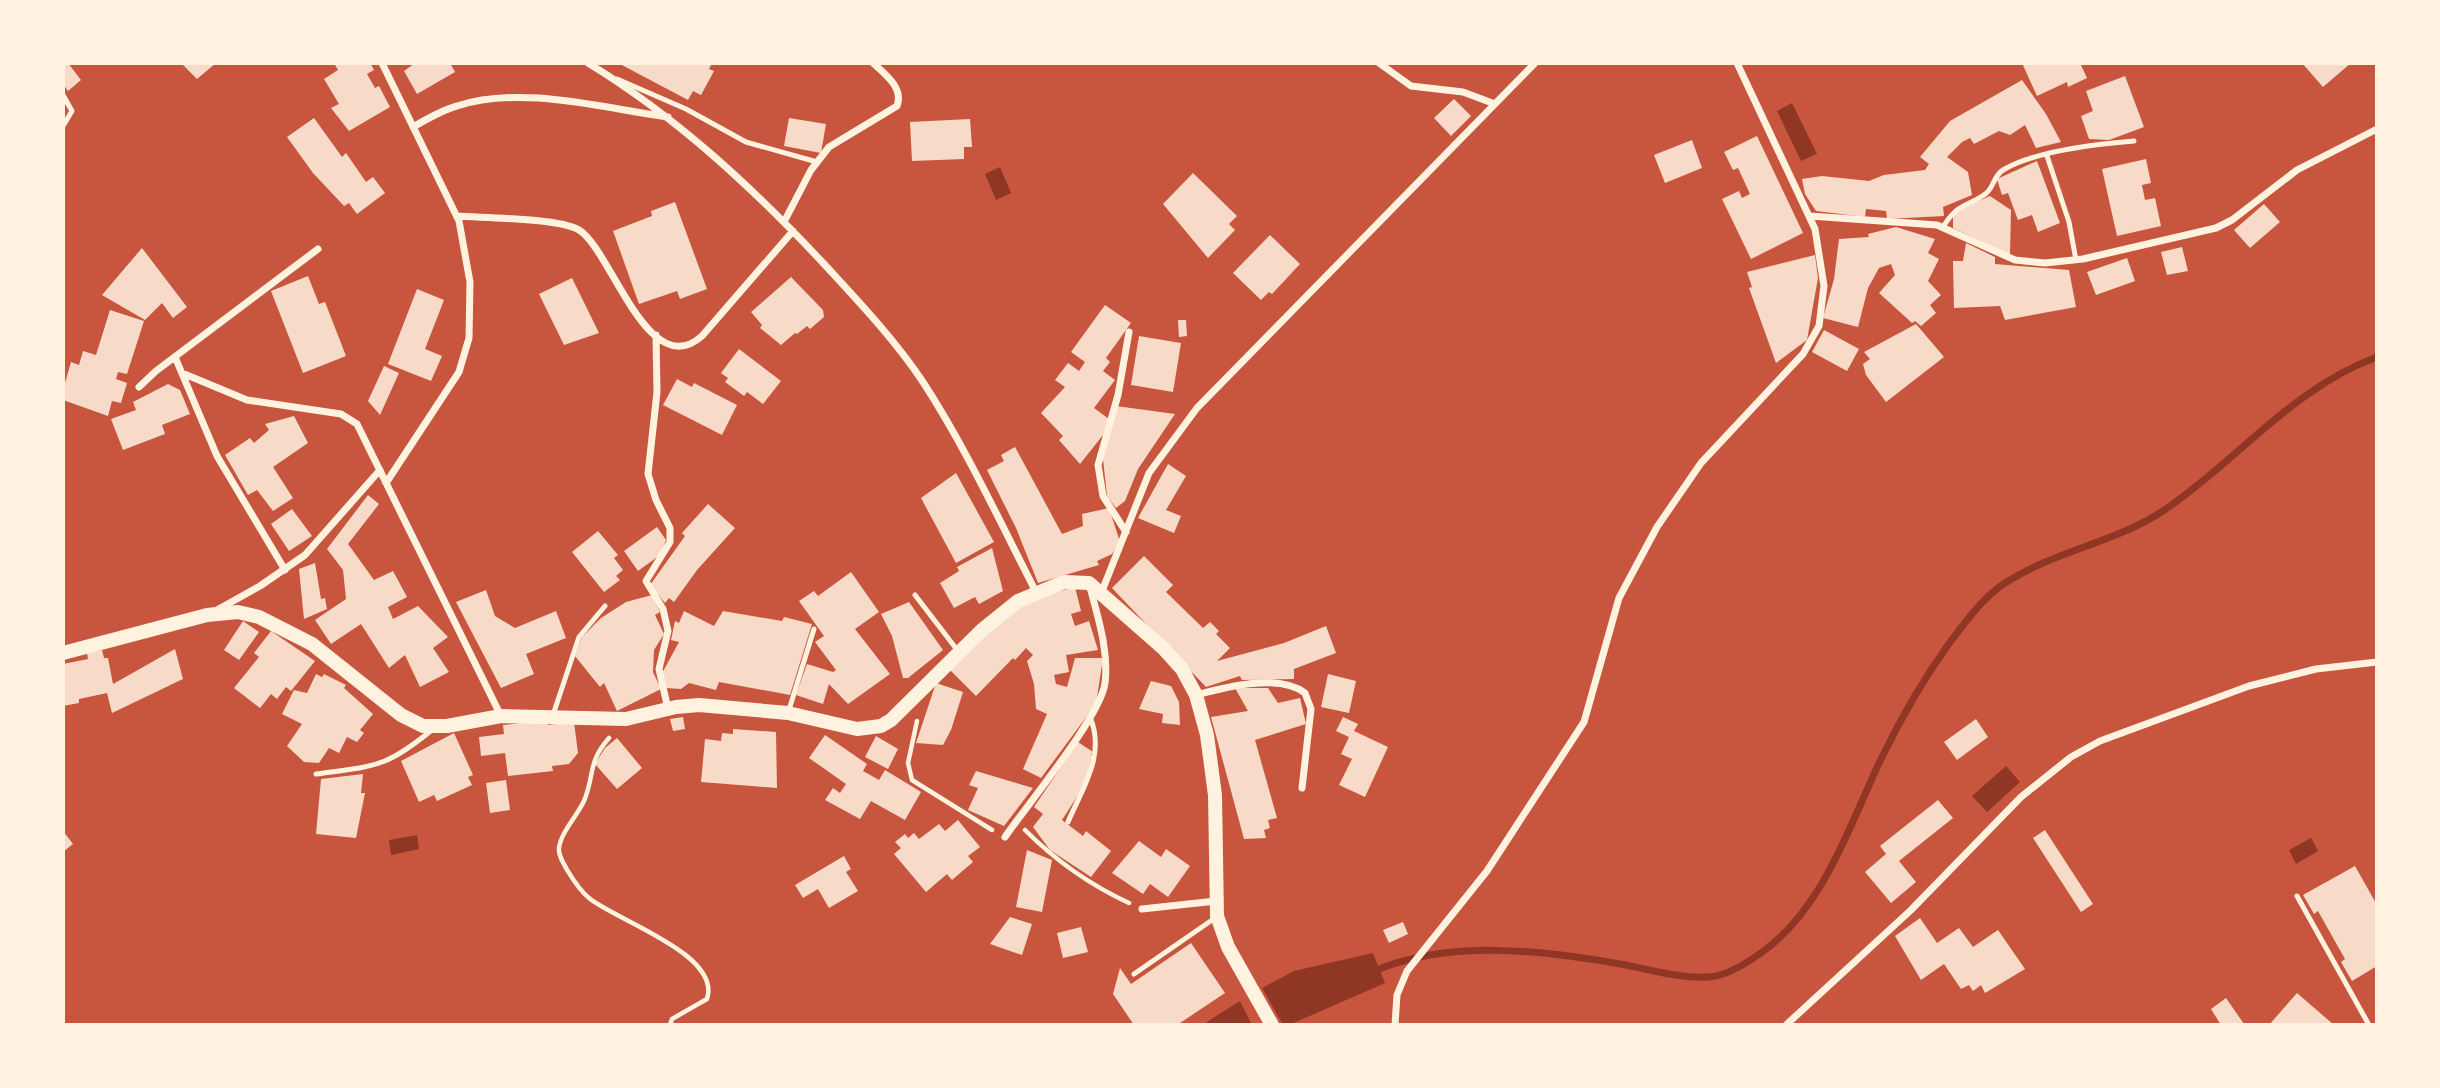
<svg xmlns="http://www.w3.org/2000/svg" width="2440" height="1088" font-family="Poppins,sans-serif">
	<style>
		.water { fill: #8f3625 }
		.lines { fill: none; stroke-linecap: round; stroke-linejoin: round }
		.stream { stroke: #8f3625; stroke-width: 7 }
		.building { fill: #f7dbc8 }
		.path { stroke: #fff3e0; stroke-width: 4.5 }
		.service { stroke: #fff3e0; stroke-width: 5 }
		.minor { stroke: #fff3e0; stroke-width: 7 }
		.secondary { stroke: #fff3e0; stroke-width: 14 }
	</style>
	<rect width="100%" height="100%" fill="#c8553d"/>
	<!-- water -->
	<path class="water" d="M1792 103 1817 154 1801 161 1777 111Z
		M1000 167 1011 193 996 200 985 174Z
		M2006 766 2020 782 1987 812 1972 796Z
		M417 835 419 849 391 855 389 840Z
		M2311 838 2318 851 2296 864 2289 850Z
		M1373 953 1385 983 1289 1025H1283L1262 988 1294 971Z
		M1240 1001 1252 1025H1202Z"/>
	<g class="lines">
		<!-- stream -->
		<path class="stream" d="M1372 972C1448 939 1540 950 1620 964 1649 969 1680 979 1709 977 1727 976 1747 963 1761 953 1824 909 1850 823 1882 757 1901 718 1923 680 1948 645 1964 624 1982 598 2005 583 2054 551 2114 543 2163 511 2236 462 2292 388 2377 357"/>
	</g>
	<!-- building -->
	<path class="building" d="M63 63H68L81 80 68 91 63 84Z
		M181 63H216L197 79Z
		M334 63H370L374 70 367 74 375 88 379 86 390 107 349 131 331 108 339 104 324 79 338 70Z
		M415 63H450L455 72 417 94 404 71Z
		M618 63H712L709 69 714 71 701 95 693 91 688 100Z
		M2022 63H2080L2087 78 2068 87 2067 82 2037 96Z
		M2302 63H2351L2323 87Z
		M2125 76 2144 127 2109 140 2089 139 2081 116 2093 111 2086 91Z
		M2022 80 2046 114 2061 142 2036 148 2025 125 2010 135 1999 131 1974 144 1970 138 1962 142 1947 157 1968 172 1972 195 1943 207 1944 216 1887 219 1886 211 1866 209 1865 217 1816 211 1805 194 1802 179 1822 176 1869 181 1884 175 1925 170 1929 164 1920 157 1950 121Z
		M1454 99 1471 116 1451 136 1434 118Z
		M314 118 342 157 346 153 366 182 373 177 385 193 357 214 349 203 344 206 313 173 287 137Z
		M789 118 826 124 821 153 784 146Z
		M970 119 972 147H964V159L912 161 910 122Z
		M1757 136 1803 233 1751 259 1722 199 1739 191 1742 198 1750 194 1738 168 1733 170 1724 152Z
		M1692 140 1702 168 1665 183 1654 155Z
		M2146 159 2151 183 2142 185 2145 200 2155 198 2161 226 2117 236 2102 169Z
		M2037 161 2060 223 2038 232 2032 215 2018 220 2008 193 2002 195 1997 179Z
		M1193 173 1237 216 1229 224 1235 230 1208 258 1163 204Z
		M1990 196 2011 210 2010 255 1953 228V215L1961 208Z
		M675 202 707 289 680 299 677 291 639 304 613 231 652 216 651 211Z
		M2264 204 2280 222 2250 248 2234 230Z
		M1896 227 1935 239 1928 253 1939 259 1928 281 1941 295 1930 305 1936 313 1921 326 1915 321 1912 323 1879 293 1895 275 1891 264 1879 268 1868 288 1858 327 1823 318 1834 279 1839 239 1869 237 1868 234Z
		M1270 235 1300 264 1272 294 1269 292 1261 300 1233 273Z
		M1966 243 1995 257V264L2069 270 2076 307 2005 320 2000 306 1954 308 1953 261H1963Z
		M2182 247 2188 271 2167 275 2161 252Z
		M142 248 187 307 173 318 162 303 145 320 102 295Z
		M1815 255 1818 278 1807 340 1776 363 1749 288 1752 287 1747 272Z
		M2127 258 2135 281 2096 295 2087 272Z
		M308 276 319 304 325 302 346 356 303 373 271 291Z
		M791 277 823 310 824 317 810 329 807 326 797 334 795 333 781 345 760 328 762 325 751 312Z
		M572 278 599 333 564 345 539 294Z
		M417 289 444 300 425 349 442 356 431 381 388 364Z
		M1105 305 1131 323 1106 358 1110 362 1103 371 1115 380 1094 408 1109 419 1103 435 1080 464 1059 440 1063 436 1041 413 1065 387 1055 380 1068 363 1079 371 1085 362 1071 352Z
		M110 310 144 321 127 374 118 372 116 379 127 383 121 403 112 401 108 416 63 400V390L71 362 79 365 83 351 96 355Z
		M1178 320H1186L1187 336 1179 337Z
		M1916 324 1944 357 1886 402 1866 375 1863 364 1870 359 1864 352Z
		M1824 330 1859 349 1847 371 1812 352Z
		M1139 336 1181 343 1173 392 1131 385Z
		M739 349 781 381 763 404 747 392 744 396 725 382 728 378 721 373Z
		M384 366 399 373 380 415 368 401Z
		M677 379 692 387 694 383 737 405 722 435 663 405Z
		M168 384 180 390 190 414 162 425 165 434 123 450 111 419 136 410 133 402Z
		M1116 406 1175 414 1138 469 1125 501 1116 508 1107 496 1102 450Z
		M294 416 308 443 273 467 293 498 273 511 257 490 248 495 225 455 250 438 254 443 269 430 265 424Z
		M1015 447 1062 534 1083 526 1082 514 1109 508 1120 542 1112 554 1097 561 1099 565 1038 583 1016 528 987 470 1004 461 1001 455Z
		M1168 464 1186 476 1166 510 1181 516 1174 533 1138 518Z
		M956 473 994 542 956 563 921 498Z
		M368 495 379 504 348 544 374 580 393 571 407 597 388 607 393 619 418 606 448 637 433 648 449 672 420 687 405 655 389 668 361 624 331 644 315 620 346 599 343 570 327 549Z
		M708 504 735 528 697 570 674 602 669 598 665 603 650 585 685 536 682 533Z
		M292 509 312 536 289 551 271 524Z
		M657 527 666 540 660 555 638 571 624 551Z
		M598 531 618 555 614 558 623 570 616 576 620 580 604 592 572 552Z
		M992 548 1003 591 979 604 975 597 954 608 940 583 959 571 957 567Z
		M1144 556 1173 585 1166 592 1203 628 1210 622 1219 631 1216 634 1230 648 1217 661 1284 643 1326 626 1336 653 1294 669V679L1242 680 1240 676 1206 687 1112 588Z
		M315 563 321 599 325 598 327 609 304 619 299 569Z
		M851 572 879 612 855 629 890 674 848 704 829 684 823 704 796 695 807 664 833 672 836 670 815 642 824 636 799 601 814 591 818 596Z
		M1075 587 1081 611 1071 614 1075 626 1089 621 1098 650 1066 655 1069 672 1054 675 1056 684 1067 687 1075 658H1103L1096 704 1041 778 1023 769 1047 714 1036 709 1034 684 1027 661 1033 655 1026 648 1015 660 1013 658 976 696 950 670 997 621 1035 598Z
		M486 590 495 616 515 628 556 611 566 638 526 654 534 674 501 688 456 602Z
		M652 595 660 612 655 615 664 634 654 650 653 672 661 689 617 711 604 683 600 687 575 656 582 637 601 618 626 602Z
		M909 602 943 650 908 678H903L892 636 881 614Z
		M684 611 714 626 723 611 782 621 784 617 812 624 790 695 719 682 716 690 689 683 681 689 666 688 661 675 679 642 671 640 675 621 679 623Z
		M243 621 259 632 239 660 224 650Z
		M271 631 315 661 291 691 286 687 277 699 271 694 260 708 234 688 259 657 254 653Z
		M175 649 183 679 112 713 107 693 79 699V703L63 706V664L88 659 87 653 102 650 104 658H108L113 684Z
		M316 674 322 677 324 674 346 685 344 688 373 714 360 730 364 733 357 742 347 737 339 753 329 748 319 763 304 762 287 746 302 724 282 714 294 690 307 693Z
		M1328 674 1356 681 1349 713 1321 707Z
		M1151 681 1171 686 1179 702 1180 725 1162 723 1163 714 1139 709Z
		M936 683 963 692 951 730 943 745 916 743Z
		M1235 688H1268L1278 703 1300 698 1306 724 1255 740 1277 818 1268 820 1270 828 1264 830 1266 838 1244 839 1211 717 1248 711Z
		M683 717 685 729 673 731 670 719Z
		M1343 717 1358 724 1354 731 1388 747 1365 797 1339 785 1352 759 1341 754 1349 737 1336 731Z
		M1976 719 1988 737 1957 760 1944 742Z
		M547 720 548 725 574 722 578 753 569 764 552 766 553 771 508 776 505 753 481 756 479 737 504 734 503 725Z
		M733 729 776 732 777 788 701 782 705 739 721 741 722 733 733 734Z
		M454 733 473 775 468 777 472 785 437 801 434 795 419 802 401 761Z
		M825 735 867 764 863 771 879 780 885 770 921 792 905 820 871 801 860 819 825 800 833 788 840 793 846 784 809 758Z
		M876 736 898 749 888 769 865 757Z
		M617 738 642 768 617 789 595 764 605 748Z
		M1078 742 1093 752 1091 755 1095 758 1080 792 1062 820 1083 836 1086 831 1111 851 1091 877 1050 850 1033 827 1043 814 1034 807Z
		M976 771 1033 788 1004 826 968 810 978 788 969 785Z
		M363 774 361 793H365L356 838 316 834 321 779Z
		M506 780 510 810 490 813 486 783Z
		M1938 800 1953 818 1899 861 1916 882 1891 903 1865 872 1886 854 1880 846Z
		M958 820 980 847 968 856 973 862 952 880 947 874 926 892 894 854 901 848 895 842 905 834 908 838 914 833 919 839 939 824 945 831Z
		M2045 830 2093 904 2081 912 2033 838Z
		M63 831 73 844 63 852Z
		M1139 841 1161 857 1166 849 1190 866 1168 897 1150 884 1143 894 1112 873Z
		M1027 850 1052 860 1042 912 1016 907Z
		M844 856 851 869 846 872 858 891 829 908 818 889 803 898 795 885Z
		M2355 866 2377 905V966L2352 981 2341 962 2345 959 2332 936 2318 911 2314 914 2303 895Z
		M1010 917 1032 924 1022 955 990 944Z
		M1920 918 1937 943 1959 928 1973 947 1998 930 2025 969 1985 993 1981 985 1973 991 1969 985 1961 989 1944 964 1921 980 1895 936Z
		M1403 922 1408 934 1389 943 1383 930Z
		M1081 927 1088 952 1063 958 1057 933Z
		M1191 943 1225 993 1177 1025H1134L1113 994 1120 968 1131 984Z
		M2297 993 2334 1025H2269Z
		M2226 998 2244 1024 2242 1025H2221L2211 1009Z"/>
	<g class="lines">
		<!-- path -->
		<path class="path" d="M917 721 908 763 912 780 992 830
			M609 738C587 763 595 775 584 801 577 816 561 832 559 848 558 855 563 862 566 868 572 878 579 890 589 898 615 920 722 954 707 999L672 1019 670 1025
			M1025 830C1055 860 1090 885 1129 903"/>
		<!-- service -->
		<path class="service" d="M617 79 686 109 746 142 817 162
			M63 95 72 111 63 126
			M2047 156 2069 222 2076 260
			M1943 227C1957 204 1964 208 1984 195 1994 189 1993 176 2003 170 2035 151 2097 144 2134 141
			M915 595 958 651
			M788 713 814 629
			M553 715 579 637 605 606
			M316 774C375 766 386 768 433 729
			M1068 822C1083 787 1106 755 1090 717
			M2297 896 2369 1025
			M1134 974 1215 918"/>
		<!-- minor -->
		<path class="minor" d="M382 63 459 221 470 282 469 338 459 372 386 483
			M588 63C678 118 753 188 825 265 859 302 895 340 923 382 966 448 1000 522 1036 592
			M1379 63 1411 86 1463 92 1495 104
			M413 127C427 119 442 110 457 106 522 85 602 108 668 117
			M457 216C484 218 558 218 579 230 611 249 648 384 702 336L793 231
			M1810 216 1937 225 2015 260 2045 263 2083 259 2216 228 2232 220 2297 170 2377 129
			M784 222 811 170 829 147 897 106C904 88 885 74 873 63
			M656 335 657 392 648 474 656 500 670 528V542L646 581 663 609 668 631 659 669 668 709
			M175 357 217 456 285 570
			M182 373 247 400 341 414 357 424 501 716
			M139 387 156 371 318 249
			M1126 532 1103 496 1098 465 1118 395 1129 332
			M1102 591 1149 473 1197 408 1535 63
			M217 610 260 586 305 555 380 470
			M1196 695C1226 687 1279 673 1305 693L1311 709 1302 788
			M1005 837C1027 805 1101 716 1105 683 1109 651 1098 618 1090 587
			M1142 909 1216 901
			M1395 1025 1397 995 1407 971 1487 871 1584 722 1619 598 1657 527 1701 463 1803 354 1819 326 1824 286 1815 229 1737 63
			M1786 1025 1911 910 2021 797 2071 757 2100 741 2249 686 2316 669 2377 662"/>
		<!-- secondary -->
		<path class="secondary" d="M63 653 207 615 238 612 259 617 312 644 401 715 423 726H447L501 716 626 719 676 707 699 705 788 713 857 729 881 726 891 720 982 630 1018 601 1064 582 1089 583 1164 649 1182 669 1196 695 1207 735 1215 795 1217 916 1228 947 1272 1025"/>
	</g>
	<!-- border -->
	<rect width="2440" height="1088" fill="none" stroke="#fff3e0" stroke-width="130"/>
</svg>
